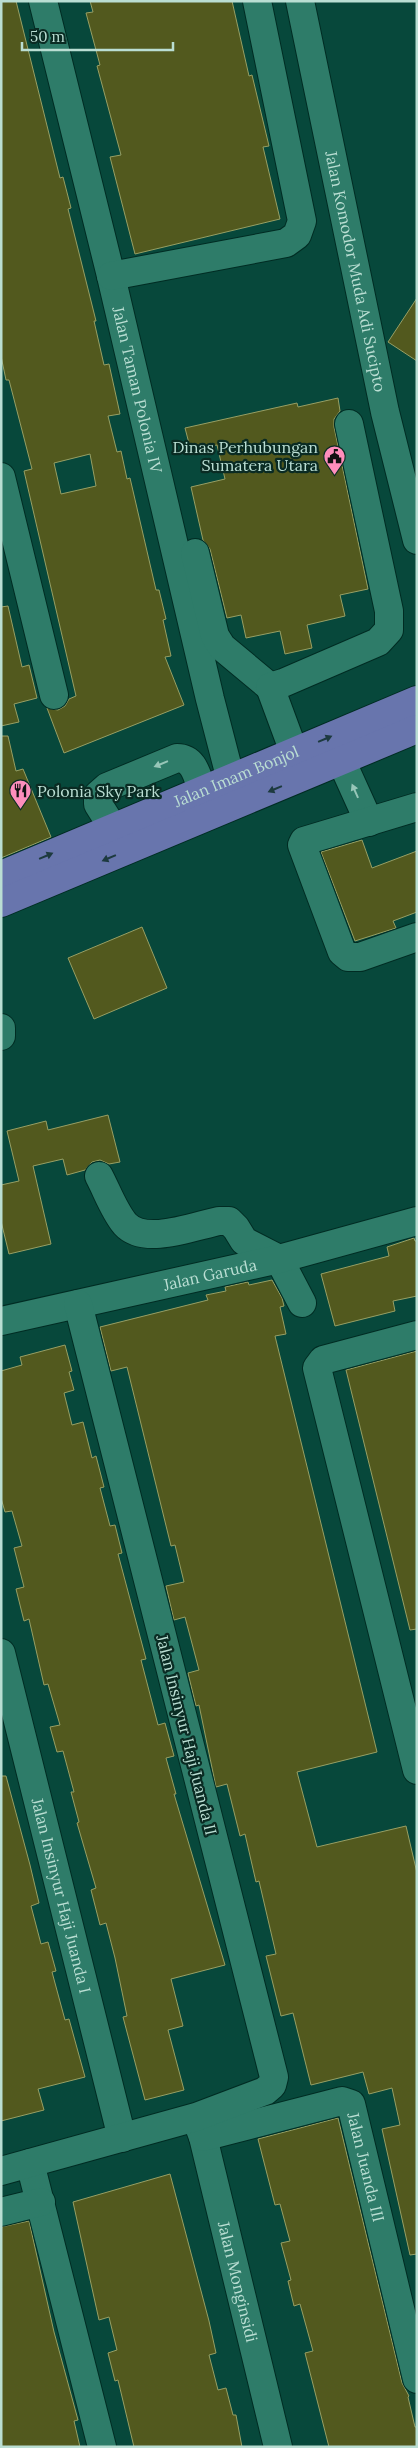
<svg xmlns="http://www.w3.org/2000/svg" width="418" height="2448" font-family="Lora,serif">
	<style>
		.building { fill: #52591e; stroke: #979f64; fill-rule: evenodd }
		.lines { fill: none; stroke-linecap: round; stroke-linejoin: round }
		.minor-casing { stroke: #002c23; stroke-width: 30 }
		.major-casing { stroke: #002c23; stroke-width: 30 }
		.minor { stroke: #2e7c69; stroke-width: 28 }
		.major { stroke: #6875ad; stroke-width: 28 }
		.oneway { fill: #1d3a3f }
		.oneway2 { fill: #97c6b8 }
		.labels { text-anchor: middle; dominant-baseline: central; stroke-width: 4.5; stroke-linejoin: round; paint-order: stroke }
		.street-label { font-size: 16px; fill: #baded3; stroke: #0a2b23 }
		.poi-label { font-size: 16px; fill: #baded3; stroke: #0a2b23; text-anchor: end }
	</style>
	<rect width="100%" height="100%" fill="#07483b"/>
	<!-- building -->
	<path class="building" d="M1 1H16L60 178 63 177 71 208 68 209 96 321H94L104 365 109 364 120 414 108 416 117 452 121 451 127 479 130 478 156 590H159L166 619 163 620 171 656 165 657 184 705 64 753 47 708 58 710 65 706 69 699 76 696 24 471 32 469 9 380H6L1 356ZM90 454 96 486 61 494 54 463Z
		M90 1H232L249 76 252 75 269 146 263 147 280 219 135 254 110 157 121 155 97 66 100 65 86 13 93 12Z
		M417 298V361L388 342Z
		M338 398 340 411 334 419V427L368 589 340 595 345 616 307 625 312 648 285 654 280 631 246 638 241 615 227 618 210 549 203 540 191 487 225 479 217 445 191 451 185 428 297 403 298 407Z
		M8 606 22 667 29 665 37 698 14 704 19 722 1 726V607Z
		M1 736H8L16 771 23 769 51 837 1 858Z
		M362 840 372 868 417 851V912L393 921 396 928 355 941 321 852Z
		M142 927 167 988 94 1019 68 958Z
		M108 1115 120 1162 109 1164 100 1160 92 1162 85 1170 67 1175 63 1159 33 1166 51 1244 9 1254 1 1221V1185L19 1181 7 1131 46 1121 48 1130Z
		M414 1238 415 1241H417V1296L393 1301 395 1311 335 1326 321 1274 389 1256 387 1247Z
		M272 1280 282 1298 284 1306 280 1307 286 1334 275 1336 377 1752 297 1772 317 1847 406 1826 417 1873V2254L410 2255 382 2129 400 2125 392 2088 369 2094 363 2072 311 2085 293 2013 281 2016 266 1956 276 1954 259 1881 256 1882 245 1834 240 1836 227 1784 216 1787 199 1705 196 1706 188 1673 199 1670 185 1617 174 1620 166 1586 184 1582 175 1545 171 1546 127 1367 111 1371 100 1327 208 1300 206 1295 226 1291 225 1287 248 1282 249 1285Z
		M65 1345 72 1371 69 1372 74 1390 64 1393 72 1425 83 1422 92 1458 96 1456 104 1487 100 1488 110 1526 115 1525 122 1553 118 1554 146 1659 141 1660 158 1725 165 1723 174 1756 166 1758 176 1794H174L225 1965 171 1979 183 2026 168 2030 184 2090 145 2100 123 2017 127 2016 115 1958 106 1923 100 1925 91 1890 96 1888 77 1823 79 1822 71 1792H74L63 1751 57 1752 50 1727 60 1725 48 1684 44 1685 29 1619 24 1621 16 1589 24 1587 14 1548 22 1546 12 1511 5 1512 1 1498V1371L22 1365 20 1357Z
		M417 1351V1629L410 1630 346 1370Z
		M1 1776H6L30 1865 39 1903 31 1906 41 1944 48 1942 56 1971 52 1972 65 2020 69 2019 85 2077 38 2089 44 2110 1 2121Z
		M338 2118 402 2383 409 2396 408 2397 415 2427H417V2447H329L305 2353 313 2351 300 2304 294 2306 288 2281 291 2280 281 2243 290 2241 280 2204 275 2205 258 2139Z
		M170 2174 209 2321 216 2353 209 2355 218 2390 226 2388 233 2415H236L242 2447H134L118 2380 115 2381 108 2353 117 2350 109 2317 99 2320 73 2202Z
		M29 2221 54 2332 78 2420 74 2421 80 2447H1V2227Z"/>
	<g class="lines">
		<defs>
			<g id="minor">
				<path id="s1" d="M43 1 111 276 210 699 231 780"/>
				<path id="s2" d="M300 1 385 412 417 540"/>
				<path d="M111 276 286 243 297 235 302 221 257 1"/>
				<path d="M1 477 54 695"/>
				<path d="M195 553 215 636 222 647 270 687"/>
				<path d="M294 752 270 687 283 683 378 642 389 630V611L349 424"/>
				<path d="M341 760 369 822"/>
				<path d="M417 807 304 841 302 845 342 952 348 957H360L417 937"/>
				<path d="M113 828 98 804V795L107 787 177 758C195 758 197 777 203 792"/>
				<path d="M1 1028V1036"/>
				<path d="M99 1176C107 1191 114 1211 125 1224 145 1246 194 1226 219 1221H229L236 1228 244 1241 279 1259 302 1303"/>
				<path id="s3" d="M1 1321 279 1259 417 1221"/>
				<path d="M417 1335 323 1360 317 1368 417 1770"/>
				<path id="s4" d="M1 1653 122 2138"/>
				<path id="s5" d="M197 2121 203 2137 278 2447"/>
				<path id="s6" d="M203 2137 342 2101 351 2104 417 2379"/>
				<path d="M30 2163 102 2447"/>
				<path d="M1 2171 196 2117 265 2091 272 2085 274 2077 78 1304"/>
				<path d="M1 2212 41 2202"/>
			</g>
			<g id="major">
				<path id="s7" d="M1 875 417 700"/>
				<path d="M1 903 417 729"/>
			</g>
		</defs>
		<!-- minor casing -->
		<use href="#minor" class="minor-casing"/>
		<!-- major casing -->
		<use href="#major" class="major-casing"/>
		<!-- minor -->
		<use href="#minor" class="minor"/>
		<!-- major -->
		<use href="#major" class="major"/>
	</g>
	<!-- one-way arrows -->
	<defs><path id="oneway-solid" d="M-6-.8H1V-3.2L6.5 0L1 3.2V.8H-6Z" transform="scale(1.25)"/></defs>
	<g class="oneway">
		<use href="#oneway-solid" transform="translate(325 739) rotate(-23)"/>
		<use href="#oneway-solid" transform="translate(275 789) rotate(157)"/>
		<use href="#oneway-solid" transform="translate(46 856) rotate(-23)"/>
		<use href="#oneway-solid" transform="translate(109 858) rotate(157)"/>
	</g>
	<g class="oneway2">
		<use href="#oneway-solid" transform="translate(161 764) rotate(158)"/>
		<use href="#oneway-solid" transform="translate(355 791) rotate(-114)"/>
	</g>
	<!-- icons -->
	<defs>
		<symbol id="civic-pin" viewBox="-11 -11 22 30"><path d="M0 17L-7.5 6A9.5 9.5 0 1 1 7.5 6Z" fill="#fe8ebc" stroke="#0a2b23"/><path d="M-.6-6.5H3V-4.5H.6V-3L4-1V1h2V6H-6V1h2V-1L-.6-3ZM-1.2 2.5V6h2.4V2.5Z" fill="#111"/></symbol>
		<symbol id="restaurant-pin" viewBox="-11 -11 22 30"><path d="M0 17L-7.5 6A9.5 9.5 0 1 1 7.5 6Z" fill="#fe8ebc" stroke="#0a2b23"/><path d="M-5-6h1v4h1v-4h1v4h1v-4h1v5L-1.5 .5V6h-2V.5L-5-1ZM5-6V6H3V1.5H1.5Q1.5-4 5-6Z" fill="#111"/></symbol>
	</defs>
	<g fill-rule="evenodd">
		<use href="#civic-pin" x="322" y="444" width="25" height="34"/>
		<use href="#restaurant-pin" x="8" y="778" width="25" height="34"/>
	</g>
	<g class="labels">
		<!-- street labels -->
		<g class="street-label">
			<text stroke="none"><textPath href="#s2" startOffset="276">Jalan Komodor Muda Adi Sucipto</textPath></text>
			<text stroke="none"><textPath href="#s1" startOffset="400">Jalan Taman Polonia IV</textPath></text>
			<text stroke="none"><textPath href="#s7" startOffset="255">Jalan Imam Bonjol</textPath></text>
			<text stroke="none"><textPath href="#s3" startOffset="214">Jalan Garuda</textPath></text>
			<text transform="translate(187 1735) rotate(76)">Jalan Insinyur Haji Juanda II</text>
			<text stroke="none"><textPath href="#s4" startOffset="250">Jalan Insinyur Haji Juanda I</textPath></text>
			<text stroke="none"><textPath href="#s6" startOffset="218">Jalan Juanda III</textPath></text>
			<text stroke="none"><textPath href="#s5" startOffset="166">Jalan Monginsidi</textPath></text>
		</g>
		<!-- poi labels -->
		<g class="poi-label">
			<text x="318" y="447">Dinas Perhubungan<tspan x="318" dy="18">Sumatera Utara</tspan></text>
			<text x="37" y="791" text-anchor="start">Polonia Sky Park</text>
		</g>
	</g>
	<!-- border -->
	<rect width="418" height="2448" fill="none" stroke="#baded3" stroke-width="5"/>
	<!-- scale -->
	<path d="M22 42v8h151v-8" fill="none" stroke="#baded3" stroke-width="2.5"/>
	<text x="30" y="42" font-size="15" fill="#baded3" stroke="#0a2b23" stroke-width="4" paint-order="stroke">50 m</text>
</svg>
